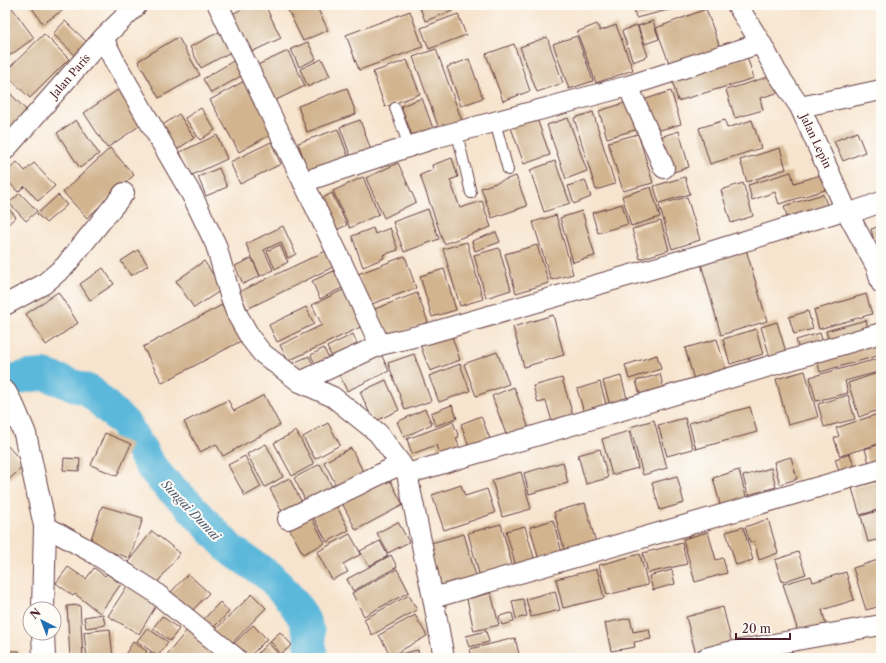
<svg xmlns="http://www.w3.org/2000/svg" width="886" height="663" font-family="'Libre Caslon Text',serif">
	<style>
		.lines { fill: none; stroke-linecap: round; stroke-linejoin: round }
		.river { stroke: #5cb8da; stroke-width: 32 }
		.building { fill: #d2b48f }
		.lane-casing { stroke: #643d43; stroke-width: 12 }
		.street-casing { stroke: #643d43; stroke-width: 22 }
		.primary-casing { stroke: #643d43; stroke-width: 24 }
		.lane { stroke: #fff; stroke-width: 10 }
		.street { stroke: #fff; stroke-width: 20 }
		.primary { stroke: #fff; stroke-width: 22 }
		.labels { text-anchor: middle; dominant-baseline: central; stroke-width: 4; stroke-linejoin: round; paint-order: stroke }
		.street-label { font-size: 11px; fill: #4a1f2b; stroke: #fdfcf7 }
		.water-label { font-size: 12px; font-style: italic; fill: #515c71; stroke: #fdfcf7 }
	</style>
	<rect width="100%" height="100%" fill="#fdfcf7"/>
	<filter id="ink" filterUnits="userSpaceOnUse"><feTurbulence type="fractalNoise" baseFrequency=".025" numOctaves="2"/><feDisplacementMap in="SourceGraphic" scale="8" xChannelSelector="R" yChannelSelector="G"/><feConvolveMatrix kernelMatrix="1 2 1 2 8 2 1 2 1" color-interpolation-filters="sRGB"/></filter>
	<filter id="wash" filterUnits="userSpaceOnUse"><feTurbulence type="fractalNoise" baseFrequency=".012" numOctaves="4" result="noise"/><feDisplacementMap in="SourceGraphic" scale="16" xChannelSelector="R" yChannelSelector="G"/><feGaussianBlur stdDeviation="0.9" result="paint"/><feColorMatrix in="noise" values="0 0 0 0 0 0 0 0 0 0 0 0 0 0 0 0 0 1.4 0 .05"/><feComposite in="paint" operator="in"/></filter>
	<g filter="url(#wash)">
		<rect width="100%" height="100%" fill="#f7e4ce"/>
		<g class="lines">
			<!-- river -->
			<path class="river" d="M5 385 13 380 28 376 45 375 90 391 125 424 142 451 149 464 164 482 188 504 231 550 271 577 293 602 303 617 309 633 312 658"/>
		</g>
		<g id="blocks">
			<!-- building -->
			<path class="building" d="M5 5H10L34 38 5 59Z
				M30 5H61L64 9 43 24Z
				M250 5H265L281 38 247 54 228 16Z
				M288 5H316L328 30 303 41 286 6Z
				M419 5H450L452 11 425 21Z
				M633 5H684V6L636 18Z
				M706 9 721 50 671 68 656 28Z
				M410 11 423 47 359 70 346 35Z
				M458 14 466 35 429 49 421 28Z
				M65 21 90 45 78 58 53 34Z
				M653 21 659 39 645 44 638 26Z
				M597 24 600 31 616 25 633 70 596 83 577 32Z
				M637 25 648 56 633 62 622 31Z
				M221 31 231 52 201 68 190 47Z
				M44 34 69 59 30 98 5 74V72Z
				M577 36 593 81 569 89 553 44Z
				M178 37 200 75 159 98 138 61Z
				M547 37 563 83 537 92 520 47Z
				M308 42 316 59 299 67 291 49Z
				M514 44 530 91 503 101 486 54Z
				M436 49 462 121 439 129 413 57Z
				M288 51 305 86 270 103 253 67Z
				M747 57 754 78 678 101 672 80Z
				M322 59 330 76 308 87 300 69Z
				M469 59 483 98 461 106 447 67Z
				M235 60 243 75 211 93 203 79Z
				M407 60 420 94 385 107 373 72Z
				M774 75 780 92 760 98 763 110 735 118 726 90Z
				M246 80 274 133 239 152 210 100Z
				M5 88 28 112 5 135Z
				M347 88 356 114 307 132 298 106Z
				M119 89 142 124 107 148 84 113Z
				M671 91 681 124 653 132 643 100Z
				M422 98 434 131 413 138 401 106Z
				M634 100 642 128 607 138 599 111Z
				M201 108 215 130 200 140 185 118Z
				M593 112 615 184 596 190 574 118Z
				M179 114 194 138 175 151 160 127Z
				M536 116 550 155 524 164 510 125Z
				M568 118 587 171 566 179 547 125Z
				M76 120 99 154 80 168 57 133Z
				M360 120 371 150 351 157 340 127Z
				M725 120 727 128 752 120 761 148 710 164 699 128Z
				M338 129 348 156 308 171 298 143Z
				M679 131 689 167 668 174 657 138Z
				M857 132 865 152 843 161 834 141Z
				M638 134 653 183 623 191 608 142Z
				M217 135 227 159 190 176 180 152Z
				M271 142 281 164 240 184 230 162Z
				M110 148 134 175 87 218 63 192Z
				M780 148 786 169 747 182 740 160Z
				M452 158 458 177 450 180 460 208 482 201 491 227 444 244 420 175 433 170 432 165Z
				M555 161 570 203 544 212 530 170Z
				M17 162 25 171 34 163 55 186 38 201 25 186 18 192 5 178V173Z
				M398 163 416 202 384 218 366 178Z
				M219 168 227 187 206 196 198 177Z
				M791 172 794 183 821 175 825 190 779 204 775 192 752 200 748 185Z
				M516 176 527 206 492 218 481 188Z
				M363 177 379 214 350 228 333 191Z
				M685 177 690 194 659 203 654 186Z
				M585 180 591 197 574 204 568 186Z
				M743 183 753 216 731 223 721 190Z
				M651 187 660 217 631 226 622 196Z
				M20 193 37 211 26 221 9 203Z
				M332 193 347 225 334 231 319 200Z
				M823 194 829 211 789 223 784 206Z
				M58 195 67 205 46 223 37 214Z
				M687 197 700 240 672 249 659 205Z
				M5 204 16 217 5 227Z
				M622 204 628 224 598 233 592 213Z
				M428 209 439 239 404 252 393 222Z
				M582 211 595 256 573 262 560 218Z
				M556 215 573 274 551 280 533 222Z
				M661 221 669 250 640 259 632 229Z
				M283 226 296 254 288 258 281 242 264 250 273 270 260 276 246 244Z
				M881 226V256L878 257 871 229Z
				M373 228 375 234 390 228 398 250 383 255 384 258 363 267 352 236Z
				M496 232 500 242 475 251 472 241Z
				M467 242 483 299 460 306 443 249Z
				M280 245 288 262 275 269 267 251Z
				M537 245 549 283 516 293 505 254Z
				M745 246 767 321 721 335 700 260Z
				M499 248 511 290 486 298 474 255Z
				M330 249 337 265 247 309 239 292Z
				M138 250 148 265 131 276 121 261Z
				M405 256 416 288 369 305 358 274Z
				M252 258 260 276 243 284 235 266Z
				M204 261 223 289 194 308 176 281Z
				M103 268 114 284 90 300 80 284Z
				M338 269 346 286 320 299 312 281Z
				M444 269 456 310 432 317 420 276Z
				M349 287 367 324 288 361 280 345 322 325 312 305Z
				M58 292 78 323 46 345 26 314Z
				M417 293 428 322 382 339 372 310Z
				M866 294 872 314 819 329 814 310Z
				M222 305 241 341 162 383 143 347Z
				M306 307 314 324 277 342 269 325Z
				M808 311 813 329 794 334 789 317Z
				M553 315 564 355 524 367 513 327Z
				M866 320 869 333 830 345 826 331Z
				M777 322 788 359 772 364 761 327Z
				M756 329 763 354 730 364 723 339Z
				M450 331 460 360 430 371 419 342Z
				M820 333 824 346 800 353 796 340Z
				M353 334 359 348 333 360 327 347Z
				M717 339 726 371 694 380 685 348Z
				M881 341V355L820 372 817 359Z
				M324 348 330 362 317 368 311 355Z
				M380 352 389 371 347 391 338 372Z
				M497 352 509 384 476 396 464 364Z
				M414 354 431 401 405 410 388 363Z
				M657 355 661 369 629 379 625 365Z
				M309 356 315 368 297 377 291 364Z
				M881 358V371L845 381 848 393 816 401 810 377Z
				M460 364 470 391 439 402 429 376Z
				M805 371 818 417 788 425 776 379Z
				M881 372V409L859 417 848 383Z
				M660 374 665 394 642 401 636 381Z
				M621 376 629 406 612 412 603 381Z
				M562 378 575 422 554 428 546 401 538 403 533 386Z
				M386 380 399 410 374 422 360 392Z
				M600 382 608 412 586 419 577 389Z
				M514 387 529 429 507 437 492 396Z
				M264 395 280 425 223 456 216 444 200 452 184 422 228 400 234 411Z
				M848 395 855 419 824 427 818 404Z
				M452 405 457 418 435 426 431 413Z
				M750 407 757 432 696 449 689 423Z
				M425 409 432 424 404 437 397 422Z
				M881 413V443L840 456 834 438 839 436 836 428Z
				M481 416 490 439 469 447 461 424Z
				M685 418 693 449 667 456 658 425Z
				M654 420 667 468 643 475 630 427Z
				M453 422 459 437 456 438 461 452 441 459 436 445 412 454 407 439Z
				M328 423 340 445 315 459 303 437Z
				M296 431 314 464 292 476 274 443Z
				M629 431 638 468 612 475 602 439Z
				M105 433 131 444 117 476 91 465Z
				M5 443 25 465 5 483Z
				M266 444 283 477 265 487 247 454Z
				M881 444V467L871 470 865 449Z
				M351 448 366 477 339 491 324 462Z
				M600 449 608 478 586 484 578 455Z
				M850 454 856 472 841 477 835 459Z
				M245 456 261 487 245 496 228 465Z
				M791 457 797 479 780 484 774 462Z
				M64 458 80 459 79 471 63 470Z
				M563 462 568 483 529 494 524 473Z
				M320 464 335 492 308 506 294 478Z
				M771 468 776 487 748 495 743 476Z
				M739 470 747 500 721 508 713 478Z
				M521 472 531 509 502 517 492 480Z
				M387 474 403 505 356 530 340 499Z
				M677 476 684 503 660 510 652 483Z
				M289 478 304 506 285 517 270 489Z
				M881 480V509L860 515 852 488Z
				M461 485 465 496 487 489 495 513 444 530 432 495Z
				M333 499 349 530 327 542 310 511Z
				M585 503 596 543 565 552 554 512Z
				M102 506 143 518 130 558 89 545Z
				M881 510V539L868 542 861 516Z
				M309 513 325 543 303 554 287 524Z
				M768 519 778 553 759 560 754 541 750 543 745 527Z
				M553 520 563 557 540 564 530 527Z
				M398 522 409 542 388 553 377 533Z
				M501 524 514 572 481 581 468 533Z
				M525 526 536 565 517 570 506 531Z
				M743 527 753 560 736 565 726 532Z
				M152 531 180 553 157 583 128 562Z
				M708 532 716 560 723 558 727 573 695 582 683 539Z
				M350 534 361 554 343 564 348 572 332 580 317 552Z
				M464 534 478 583 440 593 427 544Z
				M380 541 388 556 369 566 360 551Z
				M682 543 687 564 648 573 643 553Z
				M798 552 806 574 782 582 775 560Z
				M640 554 648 585 607 595 599 565Z
				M391 555 397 567 353 591 347 579Z
				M878 560 881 569V606L866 610 853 568Z
				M68 567 86 579 94 568 105 576 107 574 121 584 100 613 75 594 73 596 56 583Z
				M397 569 409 592 364 616 352 593Z
				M597 569 604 598 563 608 556 579Z
				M672 570 675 584 653 590 649 576Z
				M846 572 854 600 822 610 827 629 800 638 783 584 811 576 813 582Z
				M188 574 209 593 189 614 169 594Z
				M127 586 157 604 139 634 108 616Z
				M555 591 560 610 531 617 526 599Z
				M491 593 499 625 474 631 467 599Z
				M252 594 266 608 228 647 213 632Z
				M409 595 417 610 372 635 364 619Z
				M523 599 527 616 516 619 512 601Z
				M220 602 229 612 212 629 203 620Z
				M80 605 83 658H70L67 606Z
				M723 607 732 644 696 654 686 617Z
				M512 613 514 622 502 625 499 616Z
				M103 614 105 625 86 628 84 617Z
				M415 615 427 636 391 656 379 635Z
				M162 616 179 629 170 641 153 628Z
				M630 618 633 632 649 629 651 639 634 642 635 647 611 651 605 623Z
				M253 625 267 639 248 658H241L230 647Z
				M147 628 168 642 158 656 137 641Z
				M189 628 219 654 216 658 165 657Z
				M110 629 113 658H87L84 632Z
				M486 631 489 642 469 647 466 636Z
				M280 632 292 645 281 654 270 641Z
				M515 638 520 658H472L470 649Z
				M133 642 147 651 143 658H123Z
				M268 643 282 657 253 658Z
				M418 650 419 658H389V657Z
				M5 651H19V658H5Z
				M150 652 159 658H145Z"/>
		</g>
	</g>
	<g filter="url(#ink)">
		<use href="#blocks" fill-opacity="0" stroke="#643d43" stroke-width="1"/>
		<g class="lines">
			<defs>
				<path id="lane" d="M395 108 409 146
					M495 122 508 170
					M457 133 471 193"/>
				<path id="street" d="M218 5 336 250 380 345
					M737 5 761 43 776 71 800 107 848 214 877 268 881 283
					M103 38 116 64 193 197 216 245 230 295 238 316 251 339 262 353 300 382 333 397 378 433 401 464 407 474 433 598 444 658
					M628 86 664 168
					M800 107 881 90
					M5 150 103 38 137 5
					M303 182 438 137 628 86 761 43
					M848 214 881 202
					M5 305 44 284 65 266 124 193
					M300 382 380 345 430 333 700 255 847 209
					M407 474 881 333
					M288 519 401 464
					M45 526 92 552 152 590 236 658
					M433 598 881 469
					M706 658 729 652 881 625"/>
				<path id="primary" d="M5 392 14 408 25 434 45 526 43 609
					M43 633 44 658"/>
			</defs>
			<!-- lane casing -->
			<use href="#lane" class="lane-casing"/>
			<!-- street casing -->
			<use href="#street" class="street-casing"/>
			<!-- primary casing -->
			<use href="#primary" class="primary-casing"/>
			<!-- lane -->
			<use href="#lane" class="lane"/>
			<!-- street -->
			<use href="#street" class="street"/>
			<!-- primary -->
			<use href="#primary" class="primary"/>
		</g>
	</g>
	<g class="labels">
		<!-- street labels -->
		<g class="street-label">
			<text transform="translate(70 76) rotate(-49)">Jalan Paris</text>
			<text transform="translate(816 141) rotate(65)">Jalan Lepin</text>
		</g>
		<!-- water labels -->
		<g class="water-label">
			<text transform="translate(191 510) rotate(46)">Sungai Dumai</text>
		</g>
	</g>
	<!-- margin -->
	<rect width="886" height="663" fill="none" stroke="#fdfcf7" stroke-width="20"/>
	<!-- north arrow -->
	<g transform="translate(42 621) rotate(318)"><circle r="19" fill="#fdfcf7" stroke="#b5a4a5"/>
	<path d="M0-3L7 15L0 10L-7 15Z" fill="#1f6fb2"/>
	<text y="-6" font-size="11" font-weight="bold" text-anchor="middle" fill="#4a1f2b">N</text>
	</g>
	<!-- scale -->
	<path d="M736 633v6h54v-6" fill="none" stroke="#4a1f2b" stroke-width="2"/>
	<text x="742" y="633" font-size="12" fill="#4a1f2b" stroke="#fdfcf7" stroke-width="3" paint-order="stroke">20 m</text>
</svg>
